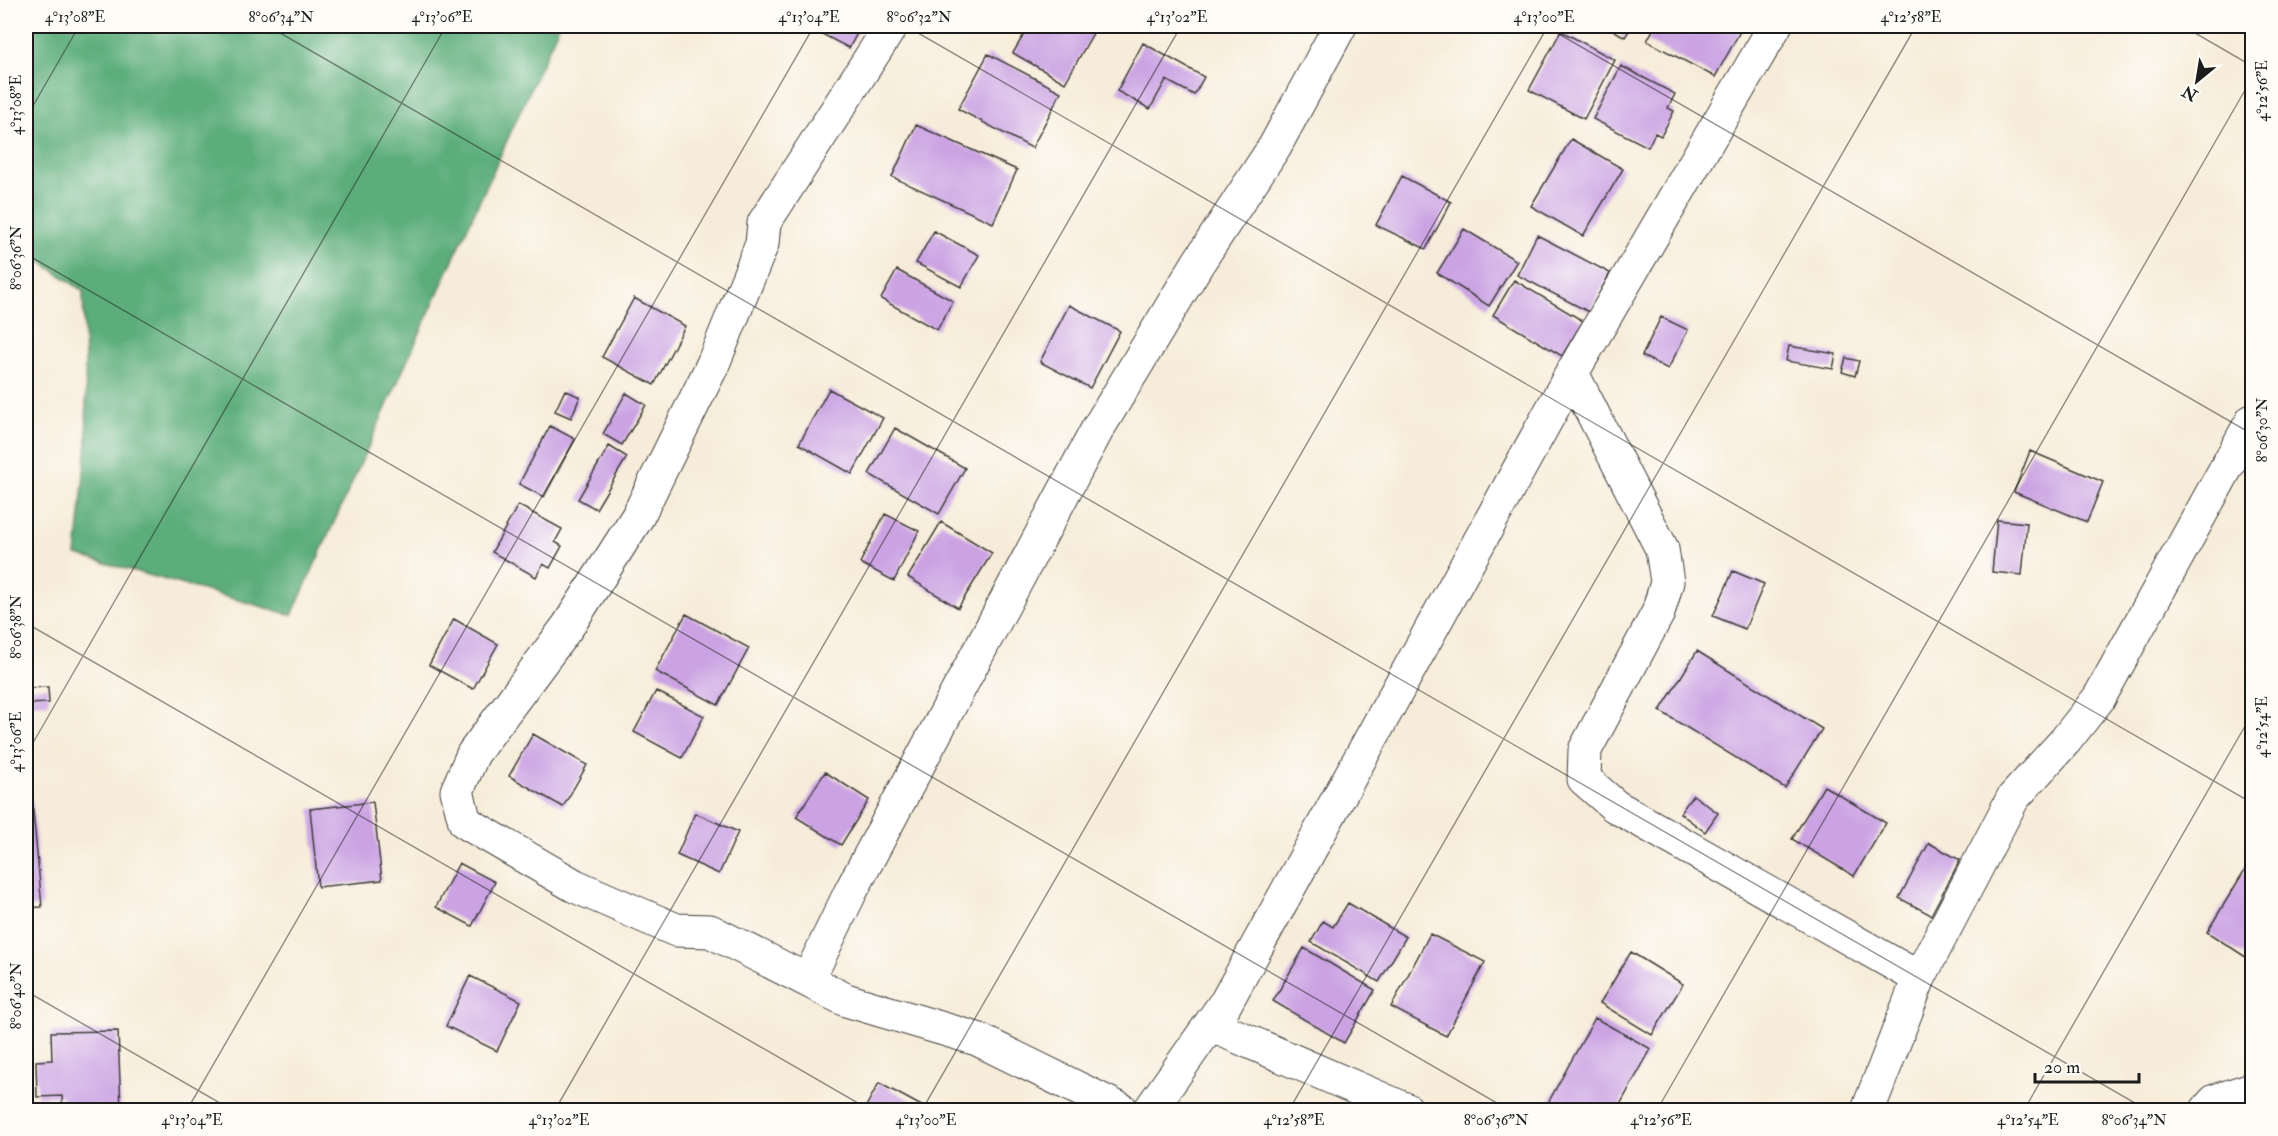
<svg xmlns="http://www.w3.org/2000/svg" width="2278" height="1136" font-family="'IM FELL Double Pica',serif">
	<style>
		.forest { fill: #5bad7a; stroke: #3c644b; stroke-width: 1.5 }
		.building { fill: #cba3e3 }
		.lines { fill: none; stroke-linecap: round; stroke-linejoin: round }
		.minor-casing { stroke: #3d3b38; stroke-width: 35 }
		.minor { stroke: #fff; stroke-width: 33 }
		.ticks { fill: none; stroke: #1c1c1c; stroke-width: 1.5; stroke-opacity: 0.45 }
		.neatline { fill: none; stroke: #1c1c1c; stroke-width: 2 }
		.ticks-label { font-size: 15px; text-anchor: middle; fill: #1c1c1c }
	</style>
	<rect width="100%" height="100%" fill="#fdfcf7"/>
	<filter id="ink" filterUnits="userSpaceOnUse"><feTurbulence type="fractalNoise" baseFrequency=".0167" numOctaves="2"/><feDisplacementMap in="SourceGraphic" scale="12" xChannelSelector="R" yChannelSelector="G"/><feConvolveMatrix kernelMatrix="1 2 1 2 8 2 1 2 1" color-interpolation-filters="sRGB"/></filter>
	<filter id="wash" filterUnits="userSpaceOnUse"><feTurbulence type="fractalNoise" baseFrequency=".008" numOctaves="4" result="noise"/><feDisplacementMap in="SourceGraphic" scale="24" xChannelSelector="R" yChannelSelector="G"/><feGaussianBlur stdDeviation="1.35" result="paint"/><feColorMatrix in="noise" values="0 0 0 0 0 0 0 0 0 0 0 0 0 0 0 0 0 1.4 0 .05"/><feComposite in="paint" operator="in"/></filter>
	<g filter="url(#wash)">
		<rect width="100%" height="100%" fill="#f7ecd9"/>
		<!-- forest -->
		<path class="forest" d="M26 26H559L292 615 76 555 87 442 83 291 26 251Z"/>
		<g id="blocks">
			<!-- building -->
			<path class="building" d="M821 26H861L849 48 818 32Z
				M1029 26H1097L1065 83 1013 53Z
				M1606 26H1632L1625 37Z
				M1655 26H1743L1715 77 1647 41Z
				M1561 31 1615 60 1584 119 1529 90Z
				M1143 43 1204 77 1194 95 1166 80 1150 109 1117 91Z
				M988 54 1061 92 1032 148 958 109Z
				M1621 66 1675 94 1668 108 1674 111 1661 136 1655 133 1648 147 1593 119Z
				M916 125 1017 170 993 223 892 177Z
				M1571 139 1623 169 1583 236 1531 206Z
				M1402 176 1451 202 1426 249 1376 225Z
				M1464 229 1517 261 1489 306 1437 273Z
				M934 231 979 255 961 287 916 263Z
				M1537 235 1610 273 1589 312 1517 275Z
				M897 270 953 301 937 330 881 299Z
				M1514 280 1583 321 1562 356 1493 315Z
				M634 298 685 326 654 385 602 357Z
				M1069 305 1120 331 1090 388 1040 362Z
				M1661 317 1688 330 1668 369 1642 356Z
				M1789 346 1836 354 1833 369 1786 361Z
				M1846 358 1859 361 1855 376 1842 372Z
				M829 389 883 418 852 474 799 444Z
				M565 390 580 397 571 418 555 411Z
				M626 393 646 405 622 445 603 434Z
				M550 426 575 439 544 497 519 484Z
				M895 428 965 468 939 514 869 474Z
				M609 446 627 457 596 509 578 499Z
				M2030 451 2103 482 2087 522 2014 492Z
				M518 505 562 529 555 542 562 546 550 568 543 564 536 577 492 552Z
				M885 514 919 531 894 581 860 563Z
				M1997 520 2027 523 2022 575 1992 572Z
				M941 522 992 553 958 608 908 577Z
				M1733 571 1764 584 1745 629 1713 616Z
				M686 614 749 648 718 705 655 671Z
				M454 619 498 644 473 689 429 665Z
				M1697 651 1822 729 1785 788 1660 711Z
				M48 687 49 703 26 704V688Z
				M656 691 704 716 682 758 634 732Z
				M533 734 587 765 563 807 509 776Z
				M825 772 869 800 841 845 796 817Z
				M1824 786 1886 823 1854 876 1792 839Z
				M1693 795 1718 813 1705 832 1680 813Z
				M26 800H32L42 907 26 908Z
				M373 802 382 880 318 887 310 809Z
				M695 813 738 832 719 874 677 855Z
				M1929 843 1960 860 1931 915 1899 898Z
				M2252 858V961L2207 932Z
				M459 863 495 882 472 926 436 907Z
				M1348 903 1406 937 1379 982 1311 942 1323 921 1333 927Z
				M1430 934 1485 962 1446 1036 1391 1007Z
				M1304 948 1375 990 1344 1043 1273 1001Z
				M1631 952 1683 984 1652 1035 1600 1003Z
				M470 976 521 1001 497 1051 446 1026Z
				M1595 1018 1651 1049 1617 1110H1544Z
				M118 1031 121 1110H63L62 1096 37 1097 36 1061 52 1060 51 1032Z
				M879 1083 929 1110H864Z"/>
		</g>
	</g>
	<g filter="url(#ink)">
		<use href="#blocks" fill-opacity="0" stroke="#3d3b38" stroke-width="1.5"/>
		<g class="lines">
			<defs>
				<path id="minor" d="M891 26 764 223 762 244 713 364 638 516 568 626 473 754 457 791 465 822 575 886 676 930 710 931 846 1000 977 1039 1122 1110
					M1572 373 1662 549 1667 582 1658 613 1585 750 1584 779 1615 806 1919 978
					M808 980 851 891 1097 430 1198 263 1275 146 1340 26
					M1150 1110 1223 1006
					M1407 1110 1213 1026 1572 373 1775 26
					M1868 1110 1919 978 2013 798 2065 741 2099 698 2252 421
					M2207 1110 2215 1101 2252 1089"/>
			</defs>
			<!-- minor casing -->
			<use href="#minor" class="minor-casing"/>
			<!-- minor -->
			<use href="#minor" class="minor"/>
		</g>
	</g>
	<!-- ticks -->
	<path class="ticks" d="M268 26 2147 1110M906 26 2252 803M1545 26 2252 434M2183 26 2252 66M26 118 79 26M26 254 1509 1110M26 623 870 1110M26 755 446 26M26 991 232 1110M187 1110 814 26M555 1110 1181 26M922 1110 1548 26M1289 1110 1916 26M1657 1110 2252 78M2024 1110 2252 714"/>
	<!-- margin -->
	<rect width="2278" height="1136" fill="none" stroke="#fdfcf7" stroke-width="66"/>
	<!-- north arrow -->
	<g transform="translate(2197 81) rotate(210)" stroke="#fdfcf7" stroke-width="4.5" paint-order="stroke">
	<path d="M0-4.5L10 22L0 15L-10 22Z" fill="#1c1c1c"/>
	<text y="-9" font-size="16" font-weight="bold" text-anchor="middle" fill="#1c1c1c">N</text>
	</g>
	<!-- scale -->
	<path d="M2035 1073v9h104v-9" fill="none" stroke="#1c1c1c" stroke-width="3"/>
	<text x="2044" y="1073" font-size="18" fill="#1c1c1c" stroke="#fdfcf7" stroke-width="4.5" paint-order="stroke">20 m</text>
	<rect x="33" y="33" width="2212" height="1070" class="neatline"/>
	<g class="ticks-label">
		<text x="75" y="22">4°13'08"E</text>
		<text x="281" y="22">8°06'34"N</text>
		<text x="442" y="22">4°13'06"E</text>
		<text x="809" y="22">4°13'04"E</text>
		<text x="919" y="22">8°06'32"N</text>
		<text x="1177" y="22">4°13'02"E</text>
		<text x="1544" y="22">4°13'00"E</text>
		<text x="1911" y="22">4°12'58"E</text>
		<text transform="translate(2262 91) rotate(-90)" y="5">4°12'56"E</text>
		<text transform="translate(16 105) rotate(-90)" y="5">4°13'08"E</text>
		<text transform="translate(16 258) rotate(-90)" y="5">8°06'36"N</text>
		<text transform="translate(2262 430) rotate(-90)" y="5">8°06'30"N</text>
		<text transform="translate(16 627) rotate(-90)" y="5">8°06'38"N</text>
		<text transform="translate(2262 727) rotate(-90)" y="5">4°12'54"E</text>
		<text transform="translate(16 742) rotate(-90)" y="5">4°13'06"E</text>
		<text transform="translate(16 996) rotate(-90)" y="5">8°06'40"N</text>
		<text x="192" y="1125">4°13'04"E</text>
		<text x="559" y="1125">4°13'02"E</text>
		<text x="926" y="1125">4°13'00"E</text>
		<text x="1294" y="1125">4°12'58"E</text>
		<text x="1496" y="1125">8°06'36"N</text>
		<text x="1661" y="1125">4°12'56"E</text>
		<text x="2028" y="1125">4°12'54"E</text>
		<text x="2134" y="1125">8°06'34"N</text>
	</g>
</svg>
